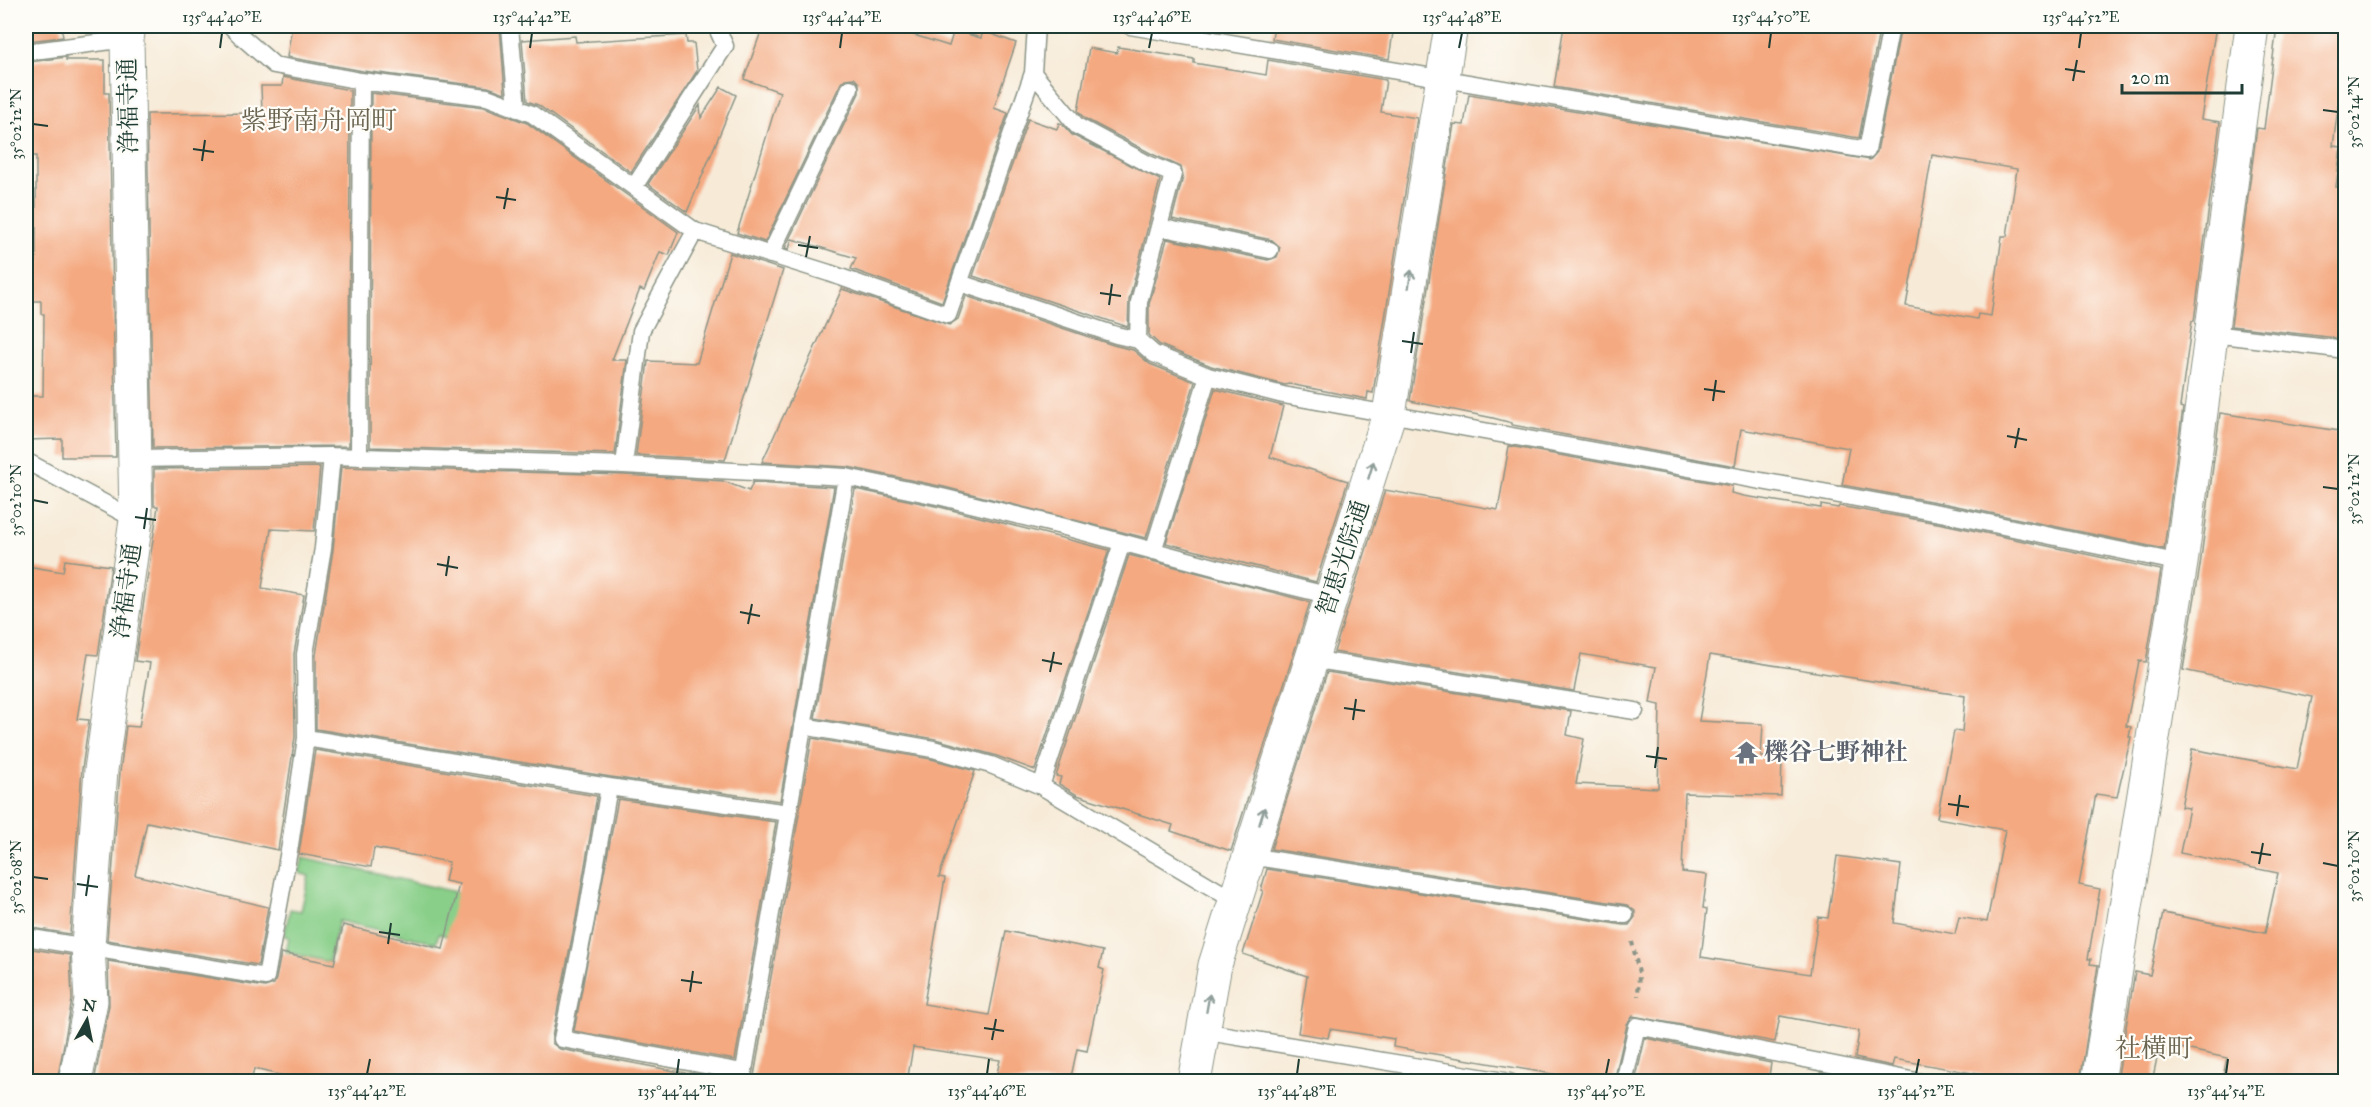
<svg xmlns="http://www.w3.org/2000/svg" width="2371" height="1107" font-family="'IM FELL Great Primer','Noto Serif JP',serif">
	<style>
		.green { fill: #89cf89; stroke: #54865e; stroke-width: 1.5 }
		.building { fill: #f4a980; fill-rule: evenodd }
		.lines { fill: none; stroke-linecap: round; stroke-linejoin: round }
		.lane-casing { stroke: #8b9486; stroke-width: 19 }
		.street-casing { stroke: #8b9486; stroke-width: 35 }
		.path { stroke: #8b9486; stroke-width: 4; stroke-dasharray: 4.5 4.5; stroke-linecap: butt }
		.lane { stroke: #fff; stroke-width: 16 }
		.street { stroke: #fff; stroke-width: 33 }
		.oneway { stroke: #8f9e9a }
		.ticks { fill: none; stroke: #1f3d34; stroke-width: 2 }
		.labels { text-anchor: middle; dominant-baseline: central; stroke-width: 4.5; stroke-linejoin: round; paint-order: stroke }
		.street-label { font-size: 24px; fill: #1f3d34; stroke: #fdfcf7 }
		.worship-label { font-size: 24px; font-weight: bold; fill: #5b616d; stroke: #fdfcf7; text-anchor: start }
		.neighbourhood-label { font-size: 26px; fill: #6a634f; stroke: #fdfcf7 }
		.neatline { fill: none; stroke: #1f3d34; stroke-width: 2 }
		.ticks-label { font-size: 15px; text-anchor: middle; fill: #1f3d34 }
	</style>
	<rect width="100%" height="100%" fill="#fdfcf7"/>
	<filter id="ink" filterUnits="userSpaceOnUse"><feTurbulence type="fractalNoise" baseFrequency=".0167" numOctaves="2"/><feDisplacementMap in="SourceGraphic" scale="12" xChannelSelector="R" yChannelSelector="G"/><feConvolveMatrix kernelMatrix="1 2 1 2 8 2 1 2 1" color-interpolation-filters="sRGB"/></filter>
	<filter id="wash" filterUnits="userSpaceOnUse"><feTurbulence type="fractalNoise" baseFrequency=".008" numOctaves="4" result="noise"/><feDisplacementMap in="SourceGraphic" scale="24" xChannelSelector="R" yChannelSelector="G"/><feGaussianBlur stdDeviation="1.35" result="paint"/><feColorMatrix in="noise" values="0 0 0 0 0 0 0 0 0 0 0 0 0 0 0 0 0 1.4 0 .05"/><feComposite in="paint" operator="in"/></filter>
	<g filter="url(#wash)">
		<rect width="100%" height="100%" fill="#f7ebd8"/>
		<!-- green -->
		<path class="green" d="M303 857 482 898 472 942 439 934 436 943 339 921 329 962 286 952 289 937 284 936 290 909 301 911 309 876 299 873Z"/>
		<g id="blocks">
			<!-- building -->
			<path class="building" d="M26 26H61L63 37 27 41Z
				M292 26H500L505 93 488 87 363 71 287 57Z
				M763 26H885L949 46 954 30 981 38 983 31 1016 43 994 108 1008 113 942 302 851 269 856 258 792 239 789 249 785 248 859 93V83L854 78 845 79 841 83 765 242 737 233 780 92 744 79Z
				M1274 26H1394L1389 59 1272 39Z
				M1564 26H1880L1859 138 1554 87Z
				M1901 26H2216L2201 119 2220 122 2194 321H2192L2180 407 2183 408 2164 549 1947 504 1842 485 1849 448 1741 429 1735 466 1512 425V423L1493 418 1410 401 1454 124 1464 125 1469 94 1870 160 1877 152ZM1932 155 2017 169 2007 236H2002L1991 316 1978 314 1977 319 1906 306Z
				M2277 26H2346V48L2333 146 2341 147 2336 187 2346 188V339L2231 326 2257 128 2264 129Z
				M686 35 687 43H694L697 71 631 172 538 105 527 101 522 40 575 36 576 42Z
				M1118 47 1194 59V63L1266 75 1268 60 1386 80 1381 112 1417 118 1373 393 1368 392 1367 399 1289 384 1285 385 1211 366 1160 345 1149 335V304L1167 239 1268 260 1277 257 1280 247 1272 240 1172 219 1183 177 1181 167 1152 154 1084 118 1078 111 1089 48 1117 53Z
				M66 57V60H105V93H109L116 457H62V439L26 440V396H43L44 314H41V301H26V262H36V156H26V74L31 73 30 62Z
				M283 77 350 90 349 446 153 448 147 114 262 113 261 86H282Z
				M721 87 736 95 687 212 648 184 700 105 701 118Z
				M371 93 484 107 527 123 678 232 669 255 660 252 644 291 640 289 612 360H627L615 454 370 447Z
				M1028 119 1057 129 1059 123 1062 124 1072 135 1160 180 1129 300 1128 327 973 276Z
				M730 253 783 270 725 460 636 455 648 361 697 363Z
				M842 289 949 325 958 319 966 296 1113 345 1133 350 1150 364 1195 382 1146 538 944 487 848 467 762 462Z
				M1215 389 1283 406 1270 457 1348 481 1316 582 1166 543Z
				M2220 413 2346 432V1082H2222L2227 1058 2162 1044 2160 1054 2158 1053 2152 1082H2117L2135 972 2150 975 2163 913 2265 933 2278 873 2180 853 2189 808 2181 807 2192 749 2297 769 2312 697 2183 670 2200 566Z
				M1509 446 1732 486 1731 493 1744 496 1821 508V505L1838 508 1839 506 1943 524 2161 570 2146 662 2139 661 2126 726 2131 727 2129 737H2131L2117 797 2096 794 2079 885 2100 889 2088 959H2091L2090 964 2098 965 2080 1082H1994L1995 1077 1894 1059 1892 1066 1855 1058 1859 1031 1780 1016 1775 1042 1633 1016 1627 1024 1614 1082H1599L1393 1047 1394 1039 1330 1029 1328 1038 1298 1033 1307 976 1243 954 1263 891 1261 890 1267 869 1623 925H1629L1635 917V911L1627 905 1271 849 1327 672 1571 711 1567 735 1584 739 1576 784 1658 788 1660 705 1650 703 1656 667 1581 654 1574 691 1334 652 1385 490 1498 510ZM1710 655 1965 696 1962 732 1954 731 1937 818 2005 830 1987 922 1959 917 1955 934 1894 923 1901 865 1837 856 1828 918 1818 917 1810 974 1701 957 1707 909 1703 908 1707 875 1682 872 1685 793 1781 796 1782 757H1761L1763 724 1699 721Z
				M320 467 314 531 271 529 262 588 304 595 294 654 295 737 278 850 147 822 135 875 268 907 258 965 107 940 120 772 126 726 139 727 150 663 135 661 158 506H154V469Z
				M341 467 624 475 723 481 749 491 753 482 834 487 780 801 611 777 316 729V655L333 550Z
				M855 489 940 507 1109 550 1035 770 994 755 935 739 815 718Z
				M1129 555 1310 602 1231 851 1171 831 1173 825 1077 795 1059 784 1061 777 1056 776Z
				M65 560 111 566 98 655 88 654 77 719 89 720 82 769 70 934 26 927V566L63 572Z
				M812 738 931 759 975 771 939 877 945 878 924 1004 989 1015 1006 931 1103 951 1099 968 1104 970 1087 1051 1077 1049 1070 1082H995L1000 1060 913 1047 907 1082H753Z
				M315 750 597 796 576 918 552 1037V1043L560 1049 732 1082H310L254 1069 251 1082H94L109 1005 108 961 265 987 274 984 276 979 281 953 334 964 343 925 443 949 459 884 445 881 449 862 374 848 371 867 299 854Z
				M618 799 776 822 735 1060 574 1031Z
				M26 948 70 955 72 1000 57 1082H26Z
				M1645 1038 1771 1063 1768 1082H1635Z"/>
		</g>
	</g>
	<g filter="url(#ink)">
		<use href="#blocks" fill-opacity="0" stroke="#8b9486" stroke-width="1.5"/>
		<g class="lines">
			<defs>
				<path id="lane" d="M231 26 241 36 274 65 361 81 487 97 532 114 695 231 829 273 948 315 1033 73 1036 26
					M510 26 517 109
					M1130 26 1867 150 1891 26
					M26 52 127 39
					M1033 73 1077 126 1148 164 1173 174 1139 302 1138 340
					M634 187 725 46 716 26
					M1159 227 1270 250
					M770 255 850 88
					M960 283 1116 335 1138 340 1154 354 1208 376 1283 395 1945 514 2181 563
					M2213 334 2346 350
					M359 457 361 81
					M133 459 332 456 624 465 846 477 942 497 1061 526 1240 574 1331 596
					M26 461 136 520
					M624 465 641 331 695 231
					M1153 551 1208 376
					M1311 659 1635 711
					M803 726 933 749 991 765 1041 786 1235 901
					M306 738 609 787 788 813
					M1041 786 1122 543
					M609 787 586 920 562 1039 743 1072
					M1249 856 1625 915
					M26 937 266 977 290 845 306 738 305 654 323 548 332 456
					M1220 1034 1510 1082
					M742 1082 846 477
					M1624 1082 1637 1026 1921 1082"/>
				<path id="street" d="M75 1082 91 1001 88 946 101 770 136 520 127 39 129 26
					M1194 1082 1215 965 1389 414 1451 26
					M2098 1082 2181 563 2252 26"/>
			</defs>
			<!-- lane casing -->
			<use href="#lane" class="lane-casing"/>
			<!-- street casing -->
			<use href="#street" class="street-casing"/>
			<!-- path -->
			<path class="path" d="M538 29 567 26
				M1632 942 1639 973 1638 996"/>
			<!-- lane -->
			<use href="#lane" class="lane"/>
			<!-- street -->
			<use href="#street" class="street"/>
		</g>
		<!-- one-way arrows -->
		<defs><path id="oneway-shaft" d="M-6 0H5M1.5-3L5.5 0L1.5 3" fill="none" stroke-width="1.6" stroke-linecap="round" stroke-linejoin="round" transform="scale(1.5)"/></defs>
		<g class="oneway">
			<use href="#oneway-shaft" transform="translate(1410 279) rotate(-81)"/>
			<use href="#oneway-shaft" transform="translate(1371 470) rotate(-73)"/>
			<use href="#oneway-shaft" transform="translate(1262 816) rotate(-73)"/>
			<use href="#oneway-shaft" transform="translate(1208 1003) rotate(-80)"/>
		</g>
	</g>
	<!-- ticks -->
	<path class="ticks" d="M220 48 222 33M530 48 532 33M840 48 842 33M1149 48 1152 33M1459 48 1462 33M1769 48 1771 33M2079 48 2081 33M2065 69 2085 72M2073 81 2077 60M2323 110 2338 112M33 124 48 126M193 149 214 152M202 161 205 140M496 197 516 200M504 209 508 188M798 245 818 248M806 257 810 236M1100 293 1121 296M1109 305 1112 284M1402 341 1423 344M1411 353 1414 332M1704 389 1725 392M1713 401 1716 380M2007 436 2027 440M2015 448 2019 428M2323 487 2338 489M33 500 48 503M135 517 156 520M144 529 147 508M437 564 458 568M446 576 449 556M740 612 760 616M748 624 752 604M1042 660 1062 664M1050 672 1054 652M1344 708 1365 711M1353 720 1356 699M1646 756 1667 759M1655 768 1658 747M1948 804 1969 807M1957 816 1960 795M2251 852 2271 855M2323 863 2338 866M2259 864 2263 843M33 877 48 879M77 884 98 887M86 896 89 875M379 932 400 935M388 944 391 923M681 980 702 983M690 992 693 971M984 1028 1004 1031M992 1040 996 1019M367 1074 370 1059M677 1074 679 1059M987 1074 989 1059M1297 1074 1299 1059M1606 1074 1609 1059M1916 1074 1919 1059M2226 1074 2228 1059"/>
	<!-- icons -->
	<defs>
		<symbol id="temple-bare" viewBox="-9 -9 18 18"><path d="M0-6L5-2H3V0L6.5 2.5H4V6H1.5V3h-3V6H-4V2.5H-6.5L-3 0V-2H-5Z" fill="#6b7280" stroke="#fdfcf7" stroke-width="2.5" paint-order="stroke"/></symbol>
	</defs>
	<g fill-rule="evenodd">
		<use href="#temple-bare" x="1730" y="736" width="33" height="33"/>
	</g>
	<g class="labels">
		<!-- street labels -->
		<g class="street-label">
			<text transform="translate(128 106) rotate(-91)">浄福寺通</text>
			<text transform="translate(1343 558) rotate(-72)">智恵光院通</text>
			<text transform="translate(126 591) rotate(-82)">浄福寺通</text>
		</g>
		<!-- worship labels -->
		<g class="worship-label">
			<text x="1764" y="752">櫟谷七野神社</text>
		</g>
		<!-- neighbourhood labels -->
		<g class="neighbourhood-label">
			<text x="319" y="120">紫野南舟岡町</text>
			<text x="2154" y="1048">社横町</text>
		</g>
	</g>
	<!-- margin -->
	<rect width="2371" height="1107" fill="none" stroke="#fdfcf7" stroke-width="66"/>
	<!-- north arrow -->
	<g transform="translate(87 1020) rotate(9)" stroke="#fdfcf7" stroke-width="4.5" paint-order="stroke">
	<path d="M0-4.5L10 22L0 15L-10 22Z" fill="#1f3d34"/>
	<text y="-9" font-size="16" font-weight="bold" text-anchor="middle" fill="#1f3d34">N</text>
	</g>
	<!-- scale -->
	<path d="M2122 84v9h120v-9" fill="none" stroke="#1f3d34" stroke-width="3"/>
	<text x="2131" y="84" font-size="18" fill="#1f3d34" stroke="#fdfcf7" stroke-width="4.5" paint-order="stroke">20 m</text>
	<rect x="33" y="33" width="2305" height="1041" class="neatline"/>
	<g class="ticks-label">
		<text x="222" y="22">135°44'40"E</text>
		<text x="532" y="22">135°44'42"E</text>
		<text x="842" y="22">135°44'44"E</text>
		<text x="1152" y="22">135°44'46"E</text>
		<text x="1462" y="22">135°44'48"E</text>
		<text x="1771" y="22">135°44'50"E</text>
		<text x="2081" y="22">135°44'52"E</text>
		<text transform="translate(2354 112) rotate(-90)" y="5">35°02'14"N</text>
		<text transform="translate(16 124) rotate(-90)" y="5">35°02'12"N</text>
		<text transform="translate(2354 489) rotate(-90)" y="5">35°02'12"N</text>
		<text transform="translate(16 500) rotate(-90)" y="5">35°02'10"N</text>
		<text transform="translate(2354 866) rotate(-90)" y="5">35°02'10"N</text>
		<text transform="translate(16 877) rotate(-90)" y="5">35°02'08"N</text>
		<text x="367" y="1096">135°44'42"E</text>
		<text x="677" y="1096">135°44'44"E</text>
		<text x="987" y="1096">135°44'46"E</text>
		<text x="1297" y="1096">135°44'48"E</text>
		<text x="1606" y="1096">135°44'50"E</text>
		<text x="1916" y="1096">135°44'52"E</text>
		<text x="2226" y="1096">135°44'54"E</text>
	</g>
</svg>
